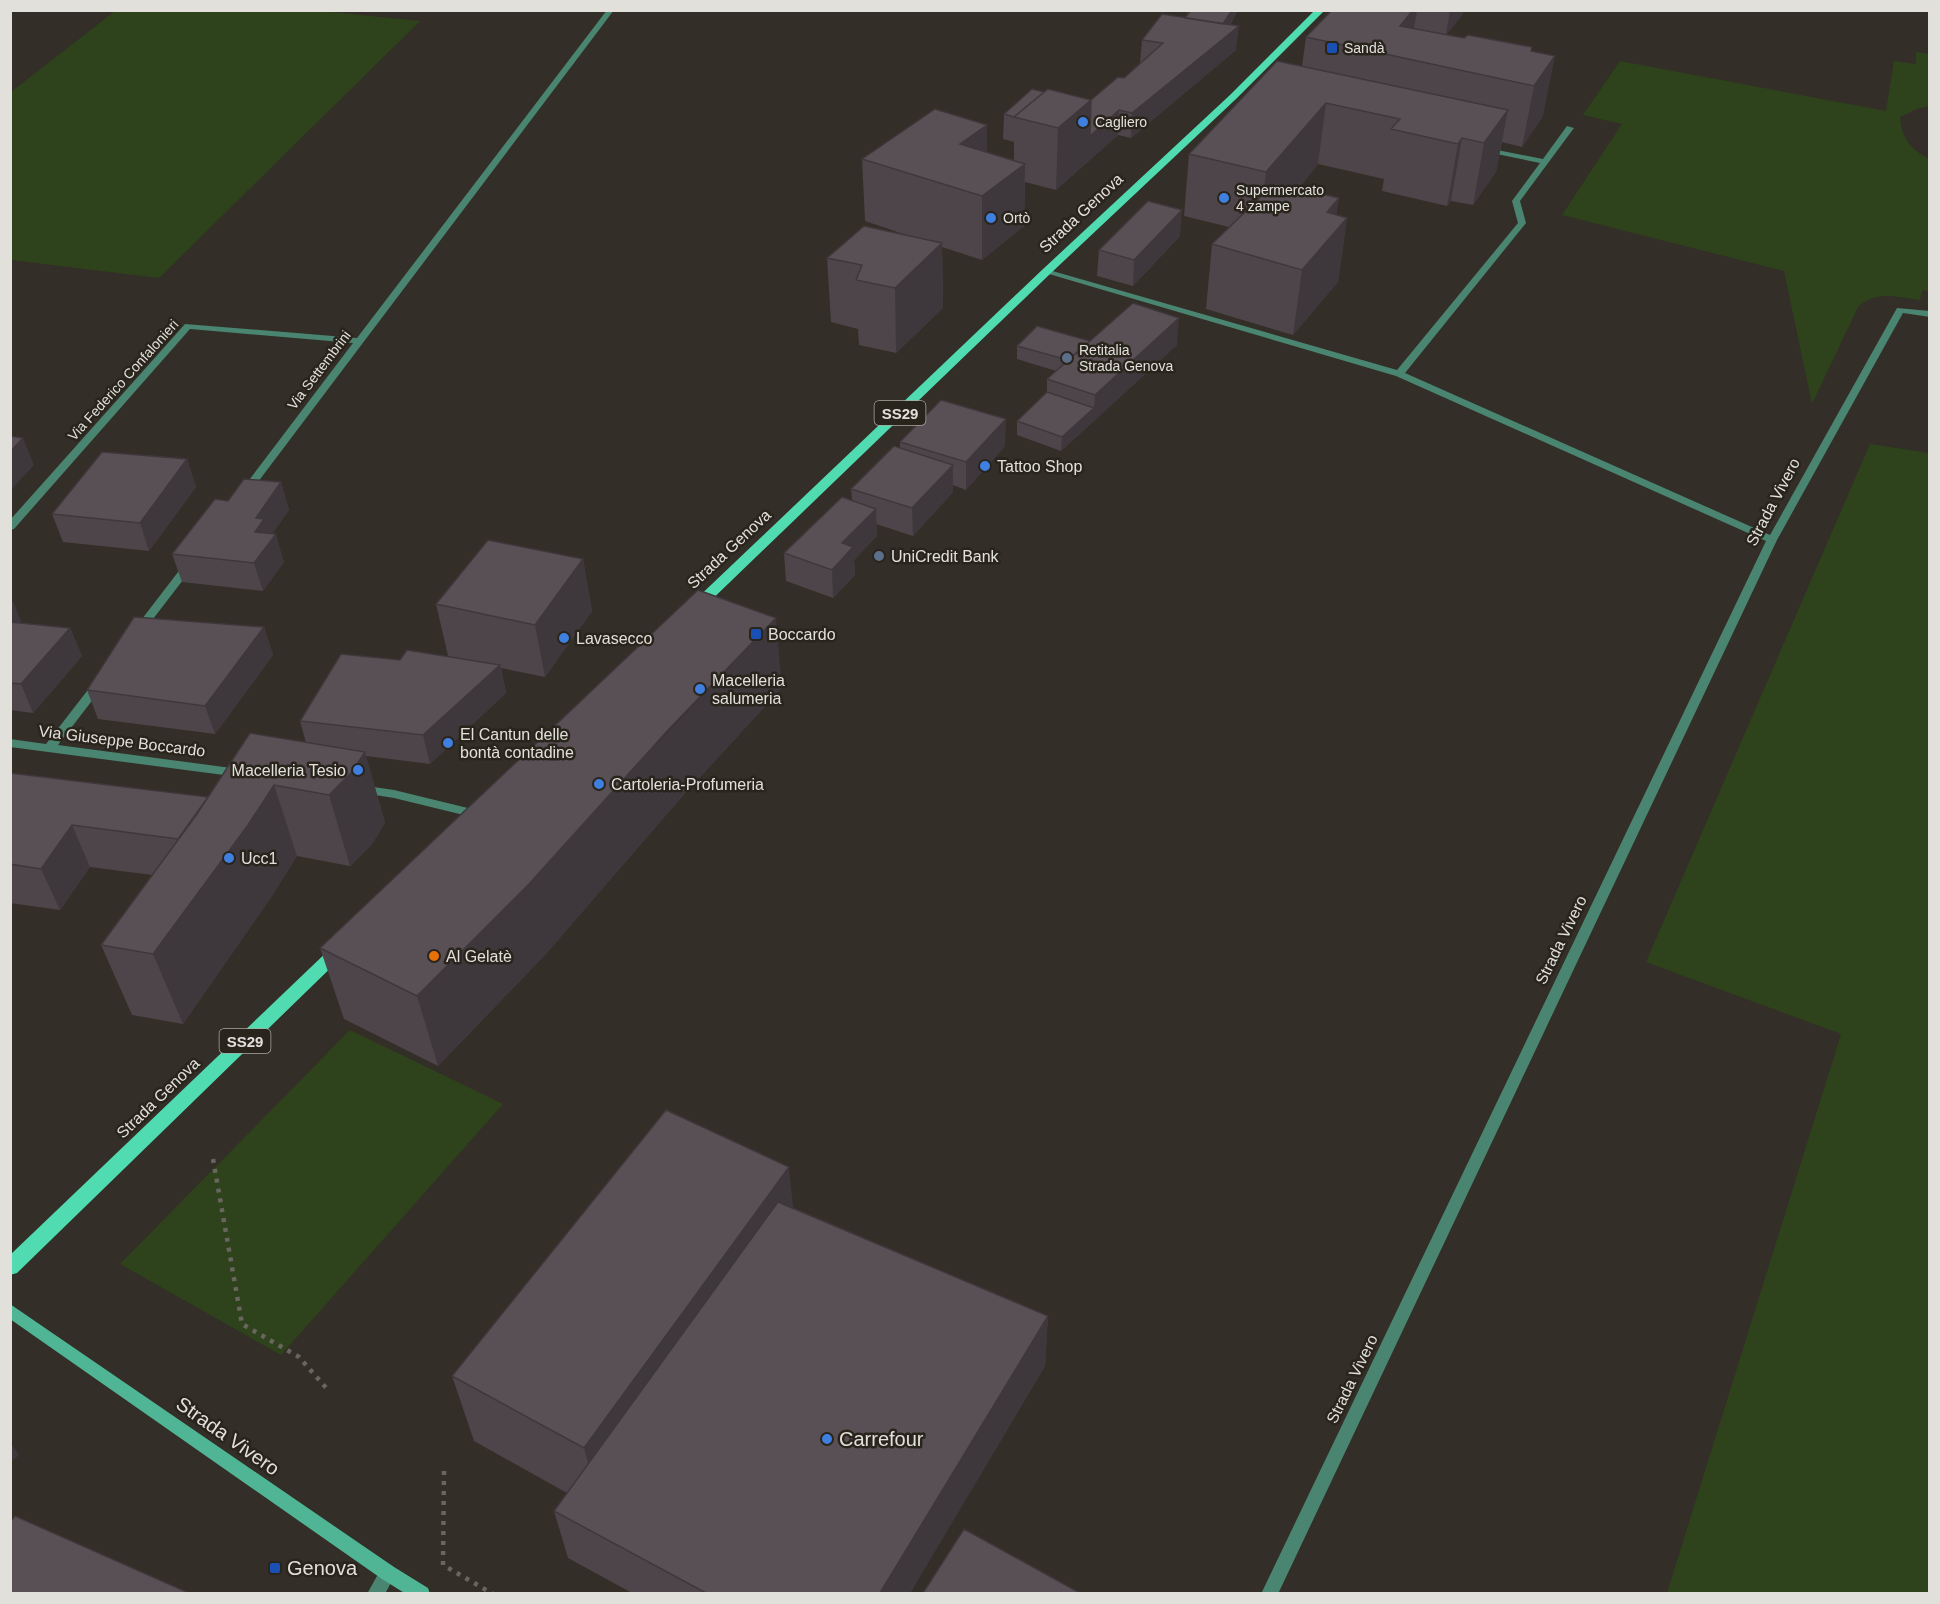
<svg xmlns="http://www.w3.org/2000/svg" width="1940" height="1604" font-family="Helvetica,sans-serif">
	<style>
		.green { fill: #2e431b }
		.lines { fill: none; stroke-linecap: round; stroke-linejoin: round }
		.path { stroke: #69655f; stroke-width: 4.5; stroke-dasharray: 4 6; stroke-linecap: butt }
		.street { fill: #498570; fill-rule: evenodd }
		.secondary { fill: #50b594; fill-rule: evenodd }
		.primary { fill: #51dbb0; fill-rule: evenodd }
		.wall { fill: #4d4549 }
		.shaded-wall { fill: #3e383c }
		.building { fill: #595055; stroke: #3e383c; stroke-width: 1.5 }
		.transit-dot { fill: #1a4fb4; stroke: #29251d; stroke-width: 2 }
		.shop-dot { fill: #3f7fe0; stroke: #29251d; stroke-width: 2 }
		.service-dot { fill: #5c6f8a; stroke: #29251d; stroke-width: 2 }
		.food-dot { fill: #e8710a; stroke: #29251d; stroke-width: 2 }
		.labels { text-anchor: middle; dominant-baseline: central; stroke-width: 5; stroke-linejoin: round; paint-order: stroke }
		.far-poi-label { font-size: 14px; fill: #e2e0db; stroke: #29251d; text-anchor: start }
		.far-street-label { font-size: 14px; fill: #e2e0db; stroke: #29251d }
		.shield { fill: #29251d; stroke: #aaa8a2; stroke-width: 1.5 }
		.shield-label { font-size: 15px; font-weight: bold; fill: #e2e0db }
		.street-label { font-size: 16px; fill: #e2e0db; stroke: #29251d }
		.poi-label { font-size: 16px; fill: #e2e0db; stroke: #29251d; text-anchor: start }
		.near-street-label { font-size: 20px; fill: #e2e0db; stroke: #29251d }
		.near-poi-label { font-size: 20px; fill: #e2e0db; stroke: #29251d; text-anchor: start }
	</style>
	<rect width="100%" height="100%" fill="#332e27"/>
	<!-- green -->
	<path class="green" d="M312 10 420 21 159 278 11 260V92L115 11Z
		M1916 52 1929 54V106L1917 109 1900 117C1902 139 1910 149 1929 159V291L1922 290 1920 300C1897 297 1876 290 1858 307L1812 404 1784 271 1562 215 1622 124 1583 115 1620 61 1886 111 1894 61 1916 64Z
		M1870 444 1929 453V1593H1667L1841 1034 1646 962Z
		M350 1030 503 1104 281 1355 120 1264Z"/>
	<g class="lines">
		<!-- path -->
		<path class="path" d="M213 1159 242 1324 299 1357 328 1390
			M444 1471 443 1565 493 1594"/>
		<!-- street -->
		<path class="street" d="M607 10H614L249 494 245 495 240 492 353 343 190 329 14 529 10 530V520L185 324 357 338Z
			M1567 126 1574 128 1520 201 1526 223 1405 373 1770 535 1897 308 1930 311V317L1903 313 1777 540 1278 1594H1261L1766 541 1396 376 1042 272 1049 270 1397 370 1518 223 1512 201 1540 163 1482 151V147L1543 159Z
			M189 562 194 565 193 567 143 632H135L134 630 135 628 185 563Z
			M98 681 104 685 58 745 239 769 243 770 245 773 243 776 239 777 10 747V739L46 744 94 682Z
			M360 785 394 790 476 810 482 814 476 818 394 798 356 792 354 789 356 786Z
			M388 1565 394 1567 396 1573 385 1594H367L382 1567Z"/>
		<!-- secondary -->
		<path class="secondary" d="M10 1304 394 1567 428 1588 430 1594H406L382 1579 10 1319Z"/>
		<!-- primary -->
		<path class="primary" d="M1315 10H1325L1236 99 1050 274 701 610H691L689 607 691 604 1042 270 1230 95Z
			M339 944 345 946 347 950 345 954 17 1273 10 1275V1255L333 946Z"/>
	</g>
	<!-- wall -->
	<path class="wall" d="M1176 10H1238L1230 25 1236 50 1131 138 1118 135 1056 190 1025 182 1024 226 982 260 942 247 943 308 896 353 859 345 858 329 831 322 827 258 912 237 865 221 862 159 987 152 1014 160V142L1003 139 1004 114 1044 92 1091 100 1124 78 1140 63 1142 40 1185 18 1189 13Z
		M1332 10H1463L1462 15 1446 35 1531 51 1543 116 1522 147 1502 142 1496 172 1473 205 1451 201 1447 206 1382 191 1384 179 1318 164 1298 189 1339 198 1336 215 1347 218 1338 282 1293 335 1206 309 1212 244 1229 227 1184 216 1189 154 1302 66 1306 37Z
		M1180 236 1133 286 1097 276 1099 250Z
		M1090 341 1177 345 1061 451 1017 435V421L1047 392V379L1056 371 1017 359V346Z
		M900 442 1005 446 966 490 953 485V492L913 536 876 524 877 536 854 560 855 575 833 598 786 581 784 553 852 500 851 489 900 448Z
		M187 459 196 487 149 551 63 542 52 514Z
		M281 482 289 510 272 534 284 562 263 591 182 582 172 554 228 501Z
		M583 559 592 611 545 677 501 668 506 693 430 764 366 756 385 823 372 844 350 866 297 856 272 896 183 1024 132 1015 101 945 152 875 90 867 60 910 10 903V773L208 797 306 743 300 721 400 660 448 656 436 604Z
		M10 601 22 624 70 628 82 656 33 713 10 710Z
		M264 627 273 655 215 734 98 719 87 690Z
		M782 688 679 800 545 955 438 1066 344 1019 320 948Z
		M794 1208 1048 1316 1045 1366 910 1593H632L568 1558 554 1511 567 1493 474 1441 452 1376Z"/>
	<!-- shaded-wall -->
	<path class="shaded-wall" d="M1232 10H1234L1233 19 1216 44 1217 32Z
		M1234 10H1238L1233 19Z
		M1413 10H1417L1409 59 1400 26Z
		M1450 10H1463L1462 15 1446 35Z
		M1239 26 1236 50 1131 138 1132 113Z
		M1555 56 1543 116 1522 147 1534 86Z
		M1091 100 1119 110 1118 135 1056 190 1058 128Z
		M1326 103 1318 164 1259 235 1266 172Z
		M1508 110 1496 172 1473 205 1484 143Z
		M987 125V187L960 144Z
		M1462 138 1451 201 1447 206 1458 144Z
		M1025 164 1024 226 982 260V196Z
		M1339 198 1334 233 1347 218 1338 282 1293 335 1302 270 1327 212Z
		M1182 210 1180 236 1133 286 1134 260Z
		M942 243 943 308 896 353 895 288Z
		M1179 318 1177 345 1061 451 1062 437 1094 408 1095 395Z
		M1006 419 1005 446 966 490V462Z
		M23 438 34 465 10 491V452Z
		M187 459 196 487 149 551 140 523Z
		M953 465V492L913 536 912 508Z
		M281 482 289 510 269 538 276 534 284 562 263 591 254 563 256 518Z
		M876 509 877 536 854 560 855 575 833 598 832 570 842 543Z
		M583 559 592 611 545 677 535 625Z
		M13 601 24 629 10 640V606Z
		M776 618 782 688 679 800 545 955 438 1066 417 996Z
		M264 627 273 655 215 734 205 706Z
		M70 628 82 656 33 713 21 684Z
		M500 665 506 693 430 764 423 735Z
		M365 752 385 823 372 844 350 866 329 795Z
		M274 785 297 856 272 896 183 1024 153 954Z
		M72 825 90 867 60 910 41 869Z
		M789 1167 796 1235 601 1512 584 1448Z
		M1048 1316 1045 1366 910 1593H880Z
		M10 1442 19 1455 10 1463Z"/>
	<!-- building -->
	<path class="building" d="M1191 10H1232L1223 24 1185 18Z
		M1332 10H1413L1400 26 1464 38 1468 35 1532 47 1531 51 1555 56 1534 86 1306 37Z
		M1162 14 1239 26 1132 113 1119 110 1090 136 1091 100 1118 77 1124 78 1163 43 1142 40Z
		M1277 61 1508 110 1484 143 1462 138 1458 144 1391 129 1400 119 1326 103 1266 172 1189 154Z
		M1032 89 1044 92 1014 117 1004 114Z
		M1048 89 1091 100 1058 128 1014 117Z
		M935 109 987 125 960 144 1025 164 982 196 862 159Z
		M1275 183 1339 198 1327 212 1347 218 1302 270 1212 244Z
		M1148 201 1182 210 1134 260 1099 250Z
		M864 226 942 243 895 288 856 280 862 265 827 258Z
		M1133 303 1179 318 1095 395 1047 379Z
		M1037 326 1090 341 1068 360 1017 346Z
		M1047 392 1094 408 1062 437 1017 421Z
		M941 400 1006 419 966 462 900 442Z
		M10 436 23 438 10 452Z
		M894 446 953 465 912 508 851 489Z
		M102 452 187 459 140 523 52 514Z
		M244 479 281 482 256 518 264 519 255 532 276 534 254 563 172 554 215 499 228 501Z
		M842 497 876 509 842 543 853 547 832 570 784 553Z
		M488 540 583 559 535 625 436 604Z
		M698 590 776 618 669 729 529 884 417 996 320 948Z
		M134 617 264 627 205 706 87 690Z
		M10 622 70 628 21 684 10 683Z
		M407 650 500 665 423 735 300 721 341 654 400 660Z
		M250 733 365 752 351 773 329 795 274 785 248 825 153 954 101 945 197 814Z
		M10 773 208 797 178 839 72 825 41 869 10 864Z
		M666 1110 789 1167 584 1448 452 1376Z
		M778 1202 1048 1316 880 1593H706L554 1511Z
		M15 1516 189 1593H10V1522Z
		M964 1529 1080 1593H923Z"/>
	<!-- markers -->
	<g class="transit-dot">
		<rect x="1326" y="42" width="12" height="12" rx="3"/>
		<rect x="750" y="628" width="12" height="12" rx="3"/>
		<rect x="269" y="1562" width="12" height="12" rx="3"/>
	</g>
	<g class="shop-dot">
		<circle cx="1083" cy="122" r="6"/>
		<circle cx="1224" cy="198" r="6"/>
		<circle cx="991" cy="218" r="6"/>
		<circle cx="985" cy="466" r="6"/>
		<circle cx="564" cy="638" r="6"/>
		<circle cx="700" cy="689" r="6"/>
		<circle cx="448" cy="743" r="6"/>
		<circle cx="358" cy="770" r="6"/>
		<circle cx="599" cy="784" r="6"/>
		<circle cx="229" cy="858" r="6"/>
		<circle cx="827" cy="1439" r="6"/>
	</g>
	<g class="service-dot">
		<circle cx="1067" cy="358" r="6"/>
		<circle cx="879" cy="556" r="6"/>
	</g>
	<circle class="food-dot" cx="434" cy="956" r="6"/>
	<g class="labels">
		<!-- far-poi labels -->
		<g class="far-poi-label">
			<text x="1344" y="48">Sandà</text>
			<text x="1095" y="122">Cagliero</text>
			<text x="1236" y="190">Supermercato<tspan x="1236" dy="16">4 zampe</tspan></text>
			<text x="1003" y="218">Ortò</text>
			<text x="1079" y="350">Retitalia<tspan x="1079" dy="16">Strada Genova</tspan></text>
		</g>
		<!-- far-street labels -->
		<g class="far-street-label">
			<text transform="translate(319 370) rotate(-53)">Via Settembrini</text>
			<text transform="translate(123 380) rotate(-48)">Via Federico Confalonieri</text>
		</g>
		<!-- shield labels -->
		<g class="shield">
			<rect x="874.5" y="401" width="51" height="24" rx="4.5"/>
			<rect x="219.5" y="1029" width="51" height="24" rx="4.5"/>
		</g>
		<g class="shield-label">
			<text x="900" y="413">SS29</text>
			<text x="245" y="1041">SS29</text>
		</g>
		<!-- street labels -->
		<g class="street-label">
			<text transform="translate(1081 213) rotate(-43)">Strada Genova</text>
			<text transform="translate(1773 502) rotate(-62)">Strada Vivero</text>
			<text transform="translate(729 549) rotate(-43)">Strada Genova</text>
			<text transform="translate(122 741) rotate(7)">Via Giuseppe Boccardo</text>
			<text transform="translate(1561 940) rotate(-64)">Strada Vivero</text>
			<text transform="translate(158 1098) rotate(-44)">Strada Genova</text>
			<text transform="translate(1352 1379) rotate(-64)">Strada Vivero</text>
		</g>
		<!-- poi labels -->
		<g class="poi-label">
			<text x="997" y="466">Tattoo Shop</text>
			<text x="891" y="556">UniCredit Bank</text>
			<text x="768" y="634">Boccardo</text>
			<text x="576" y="638">Lavasecco</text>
			<text x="712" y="680">Macelleria<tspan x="712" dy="18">salumeria</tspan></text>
			<text x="460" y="734">El Cantun delle<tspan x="460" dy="18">bontà contadine</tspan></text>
			<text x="346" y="770" text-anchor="end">Macelleria Tesio</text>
			<text x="611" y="784">Cartoleria-Profumeria</text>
			<text x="241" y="858">Ucc1</text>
			<text x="446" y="956">Al Gelatè</text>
		</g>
		<!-- near-street labels -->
		<g class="near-street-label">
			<text transform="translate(228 1436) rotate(35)">Strada Vivero</text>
		</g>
		<!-- near-poi labels -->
		<g class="near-poi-label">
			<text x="839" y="1439">Carrefour</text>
			<text x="287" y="1568">Genova</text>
		</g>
	</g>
	<!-- border -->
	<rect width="1940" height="1604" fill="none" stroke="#e2e0db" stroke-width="24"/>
</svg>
